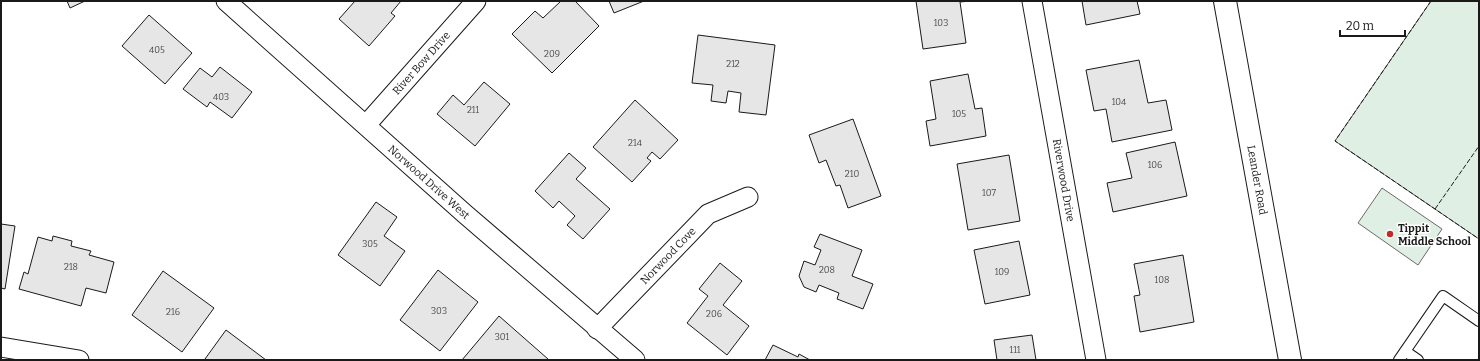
<svg xmlns="http://www.w3.org/2000/svg" width="1480" height="361" font-family="Bitter,serif">
	<style>
		.green { fill: #e0efe3; stroke: #6a6a6a }
		.building { fill: #e6e6e6; stroke: #1a1a1a }
		.lines { fill: none; stroke-linecap: round; stroke-linejoin: round }
		.lane-casing { stroke: #1a1a1a; stroke-width: 12 }
		.street-casing { stroke: #1a1a1a; stroke-width: 21 }
		.secondary-casing { stroke: #1a1a1a; stroke-width: 24 }
		.lane { stroke: #fff; stroke-width: 10 }
		.street { stroke: #fff; stroke-width: 19 }
		.secondary { stroke: #fff; stroke-width: 22 }
		.fence { stroke: #1a1a1a; stroke-width: 1; stroke-dasharray: 5 2; stroke-linecap: butt }
		.poi-dot { fill: #c62828; stroke: #fff; stroke-width: 1.5 }
		.labels { text-anchor: middle; dominant-baseline: central; stroke-width: 3; stroke-linejoin: round; paint-order: stroke }
		.number-label { font-size: 9px; fill: #4d4d4d }
		.street-label { font-size: 11px; fill: #1a1a1a; stroke: #fff }
		.poi-label { font-size: 11px; font-weight: bold; fill: #1a1a1a; stroke: #fff; text-anchor: start }
	</style>
	<rect width="100%" height="100%" fill="#fff"/>
	<!-- green -->
	<path class="green" d="M1431 1H1479V239L1335 141Z
		M1382 188 1442 229 1418 265 1358 223Z"/>
	<!-- building -->
	<path class="building" d="M67 1H85L70 8Z
		M355 1H401L391 13 395 16 369 46 339 19Z
		M561 1H575L599 26 552 73 512 34 535 11 543 18Z
		M609 1H644L614 13Z
		M916 1H970L960 2 966 43 923 49Z
		M1082 1H1137L1140 14 1086 25Z
		M149 15 192 53 165 84 122 46Z
		M698 35 775 45 766 115 739 112 741 93 728 91 726 103 711 101 713 85 692 83Z
		M1139 60 1148 103 1166 100 1172 130 1112 142 1106 109 1094 111 1086 70Z
		M220 67 252 92 232 118 210 102 207 107 183 89 200 68 212 77Z
		M968 74 975 109 982 108 986 136 930 146 926 121 936 119 930 81Z
		M484 82 510 104 475 146 437 114 453 95 464 105Z
		M635 100 678 140 660 159 652 152 647 158 651 161 632 182 593 147Z
		M853 119 881 196 848 208 840 185 836 186 826 160 819 163 809 135Z
		M1175 142 1187 196 1113 212 1107 183 1132 178 1126 153Z
		M569 153 586 168 576 179 610 209 583 239 567 225 575 216 559 201 553 208 535 191Z
		M1009 155 1020 221 968 230 957 164Z
		M376 202 397 217 384 236 405 251 380 286 338 255Z
		M1 224 15 226 5 289 1 288Z
		M820 234 862 250 852 276 873 284 863 309 837 299 839 293 819 285 816 292 804 287 799 276 804 261 815 265 821 250 814 247Z
		M53 236 72 241 71 246 91 251 89 255 114 262 106 293 86 288 81 306 19 289 24 272 28 274 38 237 52 241Z
		M1019 241 1030 295 985 304 974 250Z
		M1183 255 1194 322 1140 332 1134 296 1140 295 1134 264Z
		M720 263 742 281 723 305 749 326 727 355 687 323 708 296 699 289Z
		M438 270 478 302 440 351 400 320Z
		M163 271 214 308 182 352 132 315Z
		M499 316 548 359 547 360H462Z
		M226 330 266 360H207L205 359Z
		M1032 335 1036 360H997L994 340Z
		M773 345 798 357 799 354 810 360H765Z"/>
	<g class="lines">
		<defs>
			<path id="lane" d="M1405 351 1418 360
				M1399 360 1443 296 1479 321"/>
			<g id="street">
				<path id="s1" d="M226 1 465 214 635 360"/>
				<path id="s2" d="M1032 1 1096 360"/>
				<path id="s3" d="M366 125 476 1"/>
				<path id="s4" d="M597 329 708 214 748 197"/>
				<path d="M1 347 79 360"/>
			</g>
			<g id="secondary">
				<path id="s5" d="M1225 1 1290 360"/>
			</g>
		</defs>
		<!-- lane casing -->
		<use href="#lane" class="lane-casing"/>
		<!-- street casing -->
		<use href="#street" class="street-casing"/>
		<!-- secondary casing -->
		<use href="#secondary" class="secondary-casing"/>
		<!-- lane -->
		<use href="#lane" class="lane"/>
		<!-- street -->
		<use href="#street" class="street"/>
		<!-- secondary -->
		<use href="#secondary" class="secondary"/>
		<!-- fence -->
		<path class="fence" d="M1431 1 1335 141 1479 239
			M1435 209 1479 146"/>
	</g>
	<!-- markers -->
	<circle class="poi-dot" cx="1390" cy="234" r="4"/>
	<g class="labels">
		<!-- number labels -->
		<g class="number-label">
			<text x="941" y="23">103</text>
			<text x="157" y="50">405</text>
			<text x="552" y="54">209</text>
			<text x="733" y="64">212</text>
			<text x="221" y="97">403</text>
			<text x="1119" y="102">104</text>
			<text x="473" y="110">211</text>
			<text x="959" y="114">105</text>
			<text x="635" y="143">214</text>
			<text x="1155" y="165">106</text>
			<text x="852" y="174">210</text>
			<text x="989" y="193">107</text>
			<text x="370" y="244">305</text>
			<text x="71" y="267">218</text>
			<text x="827" y="270">208</text>
			<text x="1002" y="272">109</text>
			<text x="1162" y="280">108</text>
			<text x="439" y="311">303</text>
			<text x="173" y="312">216</text>
			<text x="714" y="314">206</text>
			<text x="502" y="337">301</text>
			<text x="1015" y="350">111</text>
		</g>
		<!-- street labels -->
		<g class="street-label">
			<text stroke="none"><textPath href="#s3" startOffset="83">River Bow Drive</textPath></text>
			<text stroke="none"><textPath href="#s2" startOffset="182">Riverwood Drive</textPath></text>
			<text stroke="none"><textPath href="#s5" startOffset="182">Leander Road</textPath></text>
			<text stroke="none"><textPath href="#s1" startOffset="272">Norwood Drive West</textPath></text>
			<text stroke="none"><textPath href="#s4" startOffset="102">Norwood Cove</textPath></text>
		</g>
		<!-- poi labels -->
		<g class="poi-label">
			<text x="1398" y="228">Tippit<tspan x="1398" dy="13">Middle School</tspan></text>
		</g>
	</g>
	<!-- border -->
	<rect width="1480" height="361" fill="none" stroke="#1a1a1a" stroke-width="4"/>
	<!-- scale -->
	<path d="M1340 30v6h65v-6" fill="none" stroke="#1a1a1a" stroke-width="2"/>
	<text x="1346" y="30" font-size="12" fill="#1a1a1a" stroke="#ffffff" stroke-width="3" paint-order="stroke">20 m</text>
</svg>
